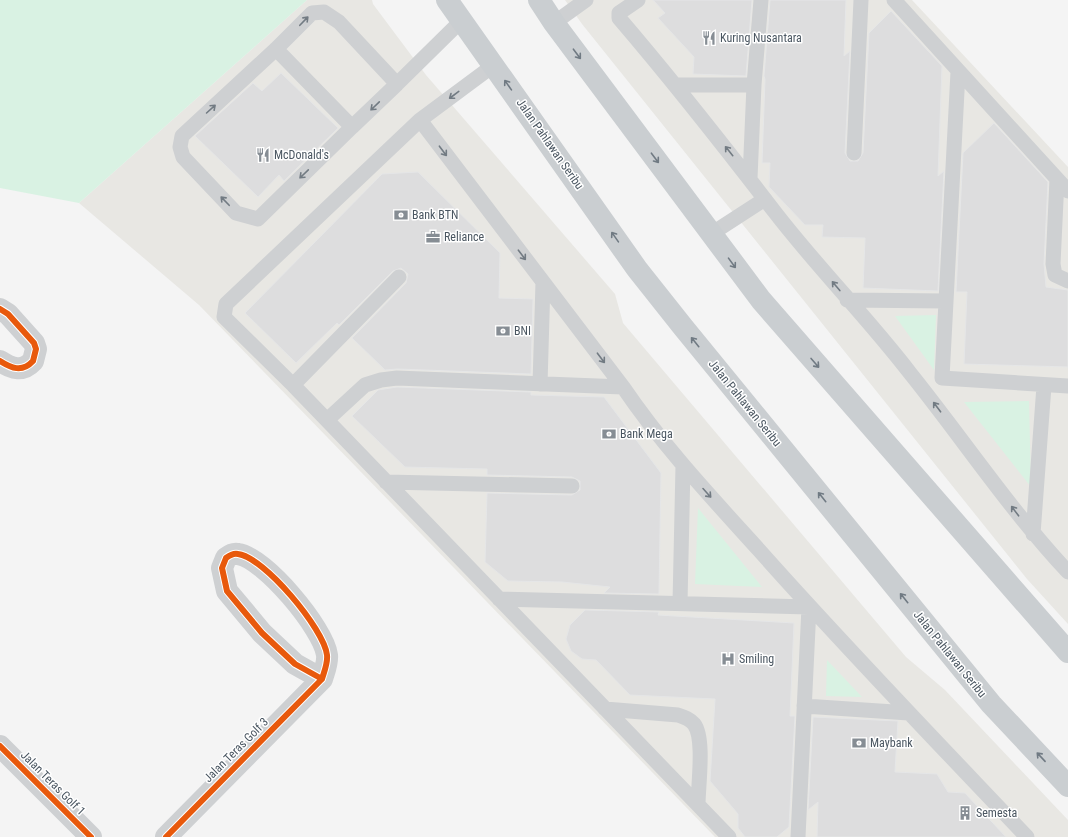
<svg xmlns="http://www.w3.org/2000/svg" width="1068" height="837" font-family="'Roboto Condensed',sans-serif">
	<style>
		.commercial { fill: #e8e7e3 }
		.green { fill: #d9f2e3 }
		.building { fill: #ddddde; stroke: #e5e6e7 }
		.lines { fill: none; stroke-linecap: round; stroke-linejoin: round }
		.service { stroke: #ced0d2; stroke-width: 15 }
		.minor { stroke: #ced0d2; stroke-width: 22 }
		.primary { stroke: #caced1; stroke-width: 22 }
		.cycleway-casing { stroke: #fff; stroke-width: 8 }
		.cycleway { stroke: #e8590c; stroke-width: 6 }
		.oneway { stroke: #727b83 }
		.oneway2 { stroke: #707a83 }
		.labels { text-anchor: middle; dominant-baseline: central; stroke-width: 3; stroke-linejoin: round; paint-order: stroke }
		.poi-label { font-size: 12px; fill: #4a5661; stroke: #fff; text-anchor: start }
		.street-label { font-size: 12px; fill: #4a5661; stroke: #fff }
	</style>
	<rect width="100%" height="100%" fill="#f4f4f4"/>
	<!-- commercial -->
	<path class="commercial" d="M307 0H372L373 4 426 75 615 294 623 323 906 657 945 690 1068 820V837H715L199 305 79 203Z
		M565 0H912L1068 167V624L1027 579 582 24Z"/>
	<!-- green -->
	<path class="green" d="M0 0H307L79 203 0 188Z
		M936 315 934 370 895 316Z
		M1029 401 1031 487 964 402Z
		M698 508 762 587 695 584Z
		M827 660 862 697 826 696Z"/>
	<!-- building -->
	<path class="building" d="M653 0H752L746 76 693 74 694 57 658 18 665 13Z
		M770 0H846L844 56 850 51 845 153 850 161H858L863 153 869 33 891 11 942 66 938 176 944 171 938 291 863 288 865 238 822 237 823 225H805L769 187 770 163H762L765 79 764 76Z
		M281 73 338 128 284 181 279 175 258 197 195 136 253 83 262 91Z
		M994 123 1048 182 1044 264 1046 287 1068 290V367L964 364 967 292H956L963 153Z
		M418 172 500 253 499 298 533 299 531 374 397 369 385 370 352 338 406 283 408 274 401 268 393 271 339 325 337 323 296 363 245 313 382 174Z
		M397 387 531 392V395L604 397 661 473 659 594 604 593 610 587 562 582 508 581 485 562 487 493 572 495 580 490V481L572 477 487 475V469L405 467 352 416 378 390Z
		M585 610 659 612 658 615 794 623 790 716H795L789 827 777 837H745L738 828V814L710 781 715 699 630 695 596 660 582 659 571 651 566 639 570 625Z
		M813 717 898 721 895 772 937 774 948 792 965 793 1006 837H817L818 802 808 810Z"/>
	<g class="lines">
		<!-- service -->
		<path class="service" d="M638 0 619 13V18C673 81 724 146 774 211 817 267 867 317 910 373 963 439 1010 510 1068 572
			M894 0 1068 191
			M554 23 586 0
			M276 49 352 127 397 84 339 22 324 12 312 13 276 49 182 136 180 147 183 157 236 213 258 219 352 127
			M494 65 420 120 226 304 224 317 293 385 729 837
			M958 72 942 378 1068 386
			M397 84 461 21
			M676 85H754
			M420 120 623 387C663 446 711 497 759 550 846 648 937 742 1027 837
			M854 153 861 0
			M750 178 754 85 761 0
			M1057 179 1053 264 1055 275 1068 281
			M711 234 765 199
			M847 300 946 301
			M540 384 543 282
			M293 385 399 277
			M327 420 365 385 381 380 397 378 623 387
			M386 482 572 486
			M1033 534 1044 386
			M499 599 809 607 798 837
			M680 603 683 466
			M804 706 909 713
			M605 709 678 715C684 717 690 719 694 724 705 738 698 786 698 805"/>
		<!-- minor -->
		<path class="minor" d="M0 309 8 314 34 343 36 349 33 361C22 373 11 368 0 361
			M0 746 91 837
			M166 837 322 679C324 672 328 663 327 655 324 629 264 557 238 554 234 553 230 555 226 558L222 568 227 591 262 633 295 664 322 679"/>
		<!-- primary -->
		<path class="primary" d="M447 0 637 269 683 327 991 704 1068 786
			M539 0 554 23 761 300 1068 652"/>
		<defs>
			<path id="cycleway" d="M0 309 8 314 34 343 36 349 33 361C22 373 11 368 0 361
				M0 746 91 837
				M166 837 322 679C324 672 328 663 327 655 324 629 264 557 238 554 234 553 230 555 226 558L222 568 227 591 262 633 295 664 322 679"/>
		</defs>
		<!-- cycleway casing -->
		<use href="#cycleway" class="cycleway-casing"/>
		<!-- cycleway -->
		<use href="#cycleway" class="cycleway"/>
	</g>
	<!-- one-way arrows -->
	<defs><path id="oneway-shaft" d="M-6 0H5M1.5-3L5.5 0L1.5 3" fill="none" stroke-width="1.6" stroke-linecap="round" stroke-linejoin="round"/></defs>
	<g class="oneway">
		<use href="#oneway-shaft" transform="translate(304 21) rotate(-46)"/>
		<use href="#oneway-shaft" transform="translate(454 95) rotate(143)"/>
		<use href="#oneway-shaft" transform="translate(375 106) rotate(136)"/>
		<use href="#oneway-shaft" transform="translate(211 109) rotate(-42)"/>
		<use href="#oneway-shaft" transform="translate(443 151) rotate(53)"/>
		<use href="#oneway-shaft" transform="translate(729 151) rotate(-129)"/>
		<use href="#oneway-shaft" transform="translate(304 174) rotate(136)"/>
		<use href="#oneway-shaft" transform="translate(225 201) rotate(-134)"/>
		<use href="#oneway-shaft" transform="translate(522 255) rotate(53)"/>
		<use href="#oneway-shaft" transform="translate(836 286) rotate(-130)"/>
		<use href="#oneway-shaft" transform="translate(601 358) rotate(53)"/>
		<use href="#oneway-shaft" transform="translate(937 407) rotate(-127)"/>
		<use href="#oneway-shaft" transform="translate(707 493) rotate(48)"/>
		<use href="#oneway-shaft" transform="translate(1015 511) rotate(-127)"/>
	</g>
	<g class="oneway2">
		<use href="#oneway-shaft" transform="translate(577 54) rotate(53)"/>
		<use href="#oneway-shaft" transform="translate(508 85) rotate(-125)"/>
		<use href="#oneway-shaft" transform="translate(655 158) rotate(53)"/>
		<use href="#oneway-shaft" transform="translate(615 237) rotate(-125)"/>
		<use href="#oneway-shaft" transform="translate(732 263) rotate(54)"/>
		<use href="#oneway-shaft" transform="translate(695 342) rotate(-129)"/>
		<use href="#oneway-shaft" transform="translate(815 363) rotate(49)"/>
		<use href="#oneway-shaft" transform="translate(822 497) rotate(-129)"/>
		<use href="#oneway-shaft" transform="translate(904 598) rotate(-129)"/>
		<use href="#oneway-shaft" transform="translate(1041 757) rotate(-133)"/>
	</g>
	<!-- icons -->
	<defs>
		<symbol id="restaurant-bare" viewBox="-9 -9 18 18"><path d="M-5-6h1v4h1v-4h1v4h1v-4h1v5L-1.5 .5V6h-2V.5L-5-1ZM5-6V6H3V1.5H1.5Q1.5-4 5-6Z" fill="#868d94" stroke="#fff" stroke-width="2.5" paint-order="stroke"/></symbol>
		<symbol id="bank-bare" viewBox="-9 -9 18 18"><path d="M-6-4H6V4H-6ZM0-2.3a2.3 2.3 0 1 0 0 4.6a2.3 2.3 0 1 0 0-4.6Z" fill="#868d94" stroke="#fff" stroke-width="2.5" paint-order="stroke"/></symbol>
		<symbol id="office-bare" viewBox="-9 -9 18 18"><path d="M-6-3h4V-5.5h4V-3h4V5H-6ZM-1-4.5V-3h2v-1.5ZM-6 0V1H6V0Z" fill="#868d94" stroke="#fff" stroke-width="2.5" paint-order="stroke"/></symbol>
		<symbol id="hospital-bare" viewBox="-9 -9 18 18"><path d="M-5-5h3v3.5h4V-5h3V5h-3V1.5h-4V5h-3Z" fill="#868d94" stroke="#fff" stroke-width="2.5" paint-order="stroke"/></symbol>
		<symbol id="building-bare" viewBox="-9 -9 18 18"><path d="M-4-6H4V6H1V3H-1V6H-4ZM-2.5-4.3h1.7v1.8h-1.7ZM.8-4.3h1.7v1.8H.8ZM-2.5-1h1.7V.8h-1.7ZM.8-1h1.7V.8H.8Z" fill="#868d94" stroke="#fff" stroke-width="2.5" paint-order="stroke"/></symbol>
	</defs>
	<g fill-rule="evenodd">
		<use href="#restaurant-bare" x="699" y="28" width="20" height="20"/>
		<use href="#restaurant-bare" x="253" y="145" width="20" height="20"/>
		<use href="#bank-bare" x="391" y="205" width="20" height="20"/>
		<use href="#office-bare" x="423" y="227" width="20" height="20"/>
		<use href="#bank-bare" x="493" y="321" width="20" height="20"/>
		<use href="#bank-bare" x="599" y="424" width="20" height="20"/>
		<use href="#hospital-bare" x="718" y="649" width="20" height="20"/>
		<use href="#bank-bare" x="849" y="733" width="20" height="20"/>
		<use href="#building-bare" x="955" y="803" width="20" height="20"/>
	</g>
	<g class="labels">
		<!-- poi labels -->
		<g class="poi-label">
			<text x="720" y="38">Kuring Nusantara</text>
			<text x="274" y="155">McDonald's</text>
			<text x="412" y="215">Bank BTN</text>
			<text x="444" y="237">Reliance</text>
			<text x="514" y="331">BNI</text>
			<text x="620" y="434">Bank Mega</text>
			<text x="739" y="659">Smiling</text>
			<text x="870" y="743">Maybank</text>
			<text x="976" y="813">Semesta</text>
		</g>
		<!-- street labels -->
		<g class="street-label">
			<text transform="translate(550 144) rotate(55)">Jalan Pahlawan Seribu</text>
			<text transform="translate(745 403) rotate(51)">Jalan Pahlawan Seribu</text>
			<text transform="translate(950 654) rotate(51)">Jalan Pahlawan Seribu</text>
			<text transform="translate(236 750) rotate(-45)">Jalan Teras Golf 3</text>
			<text transform="translate(53 783) rotate(45)">Jalan Teras Golf 1</text>
		</g>
	</g>
</svg>
